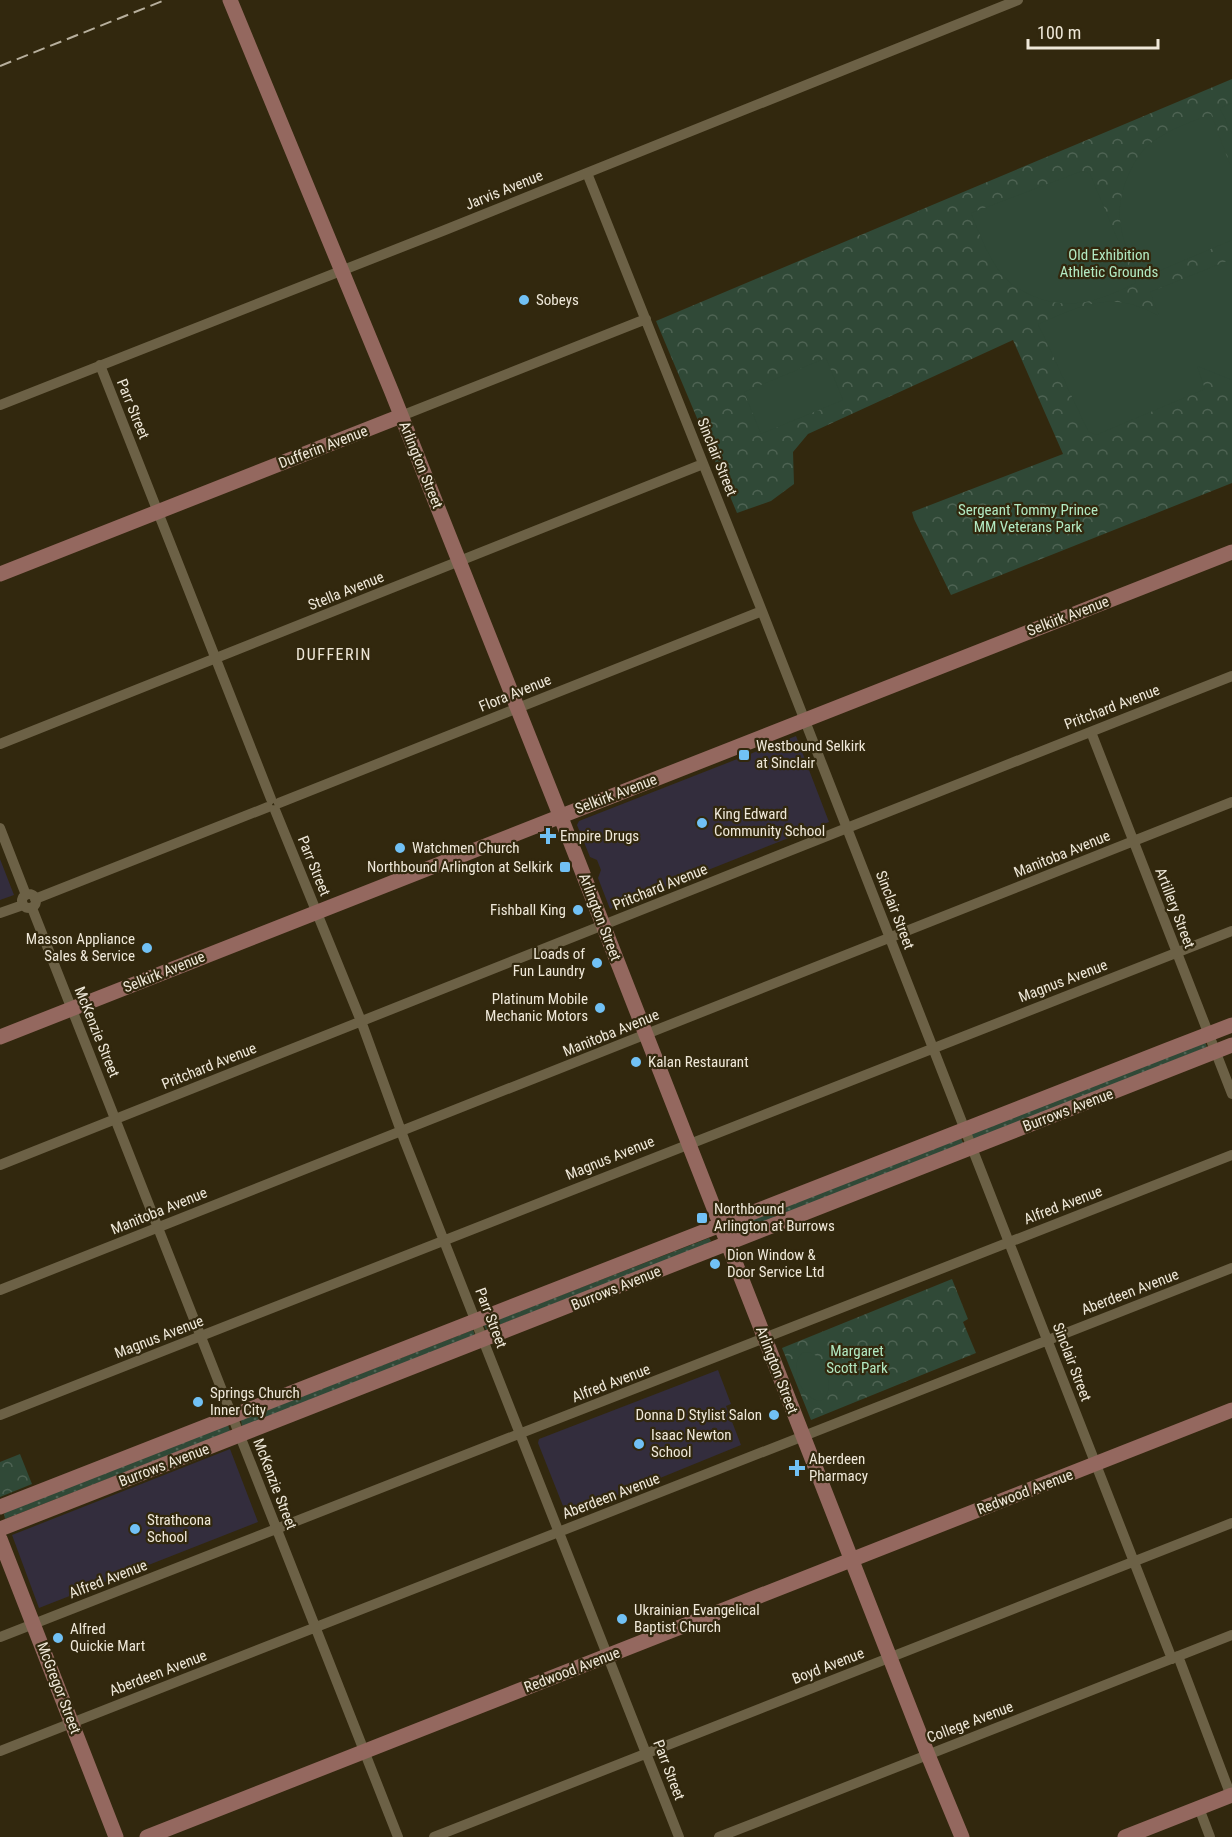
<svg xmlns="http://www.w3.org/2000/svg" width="1232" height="1837" font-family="'Roboto Condensed',sans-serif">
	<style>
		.education { fill: #332d3d }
		.grass { fill: url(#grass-dots) }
		.park { fill: url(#park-crowns) }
		.pitch { fill: #304937 }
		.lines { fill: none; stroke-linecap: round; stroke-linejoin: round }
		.street { stroke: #6c6146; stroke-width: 10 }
		.secondary { stroke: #94685f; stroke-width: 15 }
		.rail { stroke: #b7af9d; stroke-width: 2; stroke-dasharray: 12 6; stroke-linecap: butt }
		.poi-dot { fill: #71c1f5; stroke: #32280e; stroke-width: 2 }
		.labels { text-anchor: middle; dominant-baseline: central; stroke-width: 4.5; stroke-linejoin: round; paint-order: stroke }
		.street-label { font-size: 15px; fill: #efe8d9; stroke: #32280e }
		.park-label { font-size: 15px; fill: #b2e9c2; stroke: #32280e }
		.poi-label { font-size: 15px; fill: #efe8d9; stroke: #32280e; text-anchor: start }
		.neighbourhood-label { font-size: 16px; letter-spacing: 1.5px; fill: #efe8d9; stroke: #32280e }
	</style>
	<defs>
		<pattern id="grass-dots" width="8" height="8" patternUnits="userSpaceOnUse" patternTransform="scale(1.5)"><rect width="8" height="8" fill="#304937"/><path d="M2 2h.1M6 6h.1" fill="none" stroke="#4e6353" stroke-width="1.8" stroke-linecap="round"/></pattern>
		<pattern id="park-crowns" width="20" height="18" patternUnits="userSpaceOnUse" patternTransform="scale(1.5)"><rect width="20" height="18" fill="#304937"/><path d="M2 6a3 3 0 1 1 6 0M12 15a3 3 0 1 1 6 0" fill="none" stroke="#4e6353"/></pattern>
	</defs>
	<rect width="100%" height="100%" fill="#32280e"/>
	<!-- education -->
	<path class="education" d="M796 736 829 822 610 909 598 878 601 870 597 860 590 857 577 825 579 821Z
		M0 859 14 895 0 900Z
		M718 1370 731 1404 726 1406 741 1445 567 1516 538 1443 539 1439Z
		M230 1449 258 1522 39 1608 12 1535Z"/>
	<!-- grass -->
	<path class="grass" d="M1205 1042 1207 1047 976 1140 972 1137V1132Z
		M961 1138 963 1143 746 1229 738 1231 737 1228 742 1223Z
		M709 1238 711 1241 704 1246 486 1330 484 1325Z
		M473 1330 475 1335 242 1427 241 1420Z
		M228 1425 230 1431 5 1519 4 1514 9 1510Z"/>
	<!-- park -->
	<path class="park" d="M1232 79V483L951 595 914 519 912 512 1063 454 1013 340 808 434 793 452 794 484 771 501 737 513 656 321Z
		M952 1279 968 1319 963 1322 976 1353 811 1420 782 1348Z
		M20 1454 32 1484 0 1497V1462Z"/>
	<!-- pitch -->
	<path class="pitch" d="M1232 103V134L1220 108Z
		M1211 114 1232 170V240L1140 279C1123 243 1111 215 1128 176 1134 162 1140 152 1152 142 1170 129 1191 122 1211 114Z
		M1082 171 1090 174 1136 283C1100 300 1072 312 1033 296 1020 290 1009 284 1000 272 987 254 979 233 971 213Z
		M1232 259V380L1197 366 1205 389 1096 435 1088 431 1038 324C1083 305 1112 289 1159 316L1150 292Z
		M826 358 843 400 761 434 744 392Z
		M809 1352C838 1363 833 1418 808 1395 803 1391 800 1386 798 1380 795 1370 795 1361 802 1353Z"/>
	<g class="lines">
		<!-- street -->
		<path class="street" d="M587 173 762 611 1172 1659
			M100 365 271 799
			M0 405 445 230 1018 0
			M401 416 646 319
			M1091 732 1232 1094
			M0 744 703 464
			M279 803 762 611
			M275 810 361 1021 405 1142 679 1837
			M0 828 26 895
			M22 901a7 7 0 1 1 14 0a7 7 0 1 1-14 0Z
			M35 899 268 807
			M32 908 398 1837
			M0 913 23 905
			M0 1165 847 828 1232 676
			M0 1290 1232 802
			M0 1415 1232 931
			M0 1637 1232 1155
			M1178 1656 1231 1796
			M0 1751 1232 1268
			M1199 1808 1210 1837
			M434 1837 1232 1523
			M719 1837 1232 1635"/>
		<!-- secondary -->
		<path class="secondary" d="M230 0 391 390 560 815 928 1755 962 1837
			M0 574 401 416
			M0 1037 1232 552
			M0 1507C412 1348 821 1184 1232 1025
			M0 1529 1232 1045
			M0 1539 116 1837
			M147 1837 1232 1410
			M1125 1837 1232 1795"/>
		<!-- rail -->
		<path class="rail" d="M0 66 165 0"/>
	</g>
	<!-- markers -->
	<g class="poi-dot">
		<circle cx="524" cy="300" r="6"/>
		<rect x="738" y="749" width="12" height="12" rx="3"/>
		<circle cx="702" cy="823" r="6"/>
		<path d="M545 827h6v6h6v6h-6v6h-6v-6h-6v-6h6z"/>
		<circle cx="400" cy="848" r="6"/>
		<rect x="559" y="861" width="12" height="12" rx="3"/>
		<circle cx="578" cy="910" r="6"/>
		<circle cx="147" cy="948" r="6"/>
		<circle cx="597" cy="963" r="6"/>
		<circle cx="600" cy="1008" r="6"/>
		<circle cx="636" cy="1062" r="6"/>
		<rect x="696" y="1212" width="12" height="12" rx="3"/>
		<circle cx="715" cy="1264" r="6"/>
		<circle cx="198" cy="1402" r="6"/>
		<circle cx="774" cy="1415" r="6"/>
		<circle cx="639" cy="1444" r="6"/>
		<path d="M794 1459h6v6h6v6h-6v6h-6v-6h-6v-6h6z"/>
		<circle cx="135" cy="1529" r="6"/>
		<circle cx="622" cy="1619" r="6"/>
		<circle cx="58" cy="1638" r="6"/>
	</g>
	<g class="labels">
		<!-- street labels -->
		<g class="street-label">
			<text transform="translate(504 190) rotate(-22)">Jarvis Avenue</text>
			<text transform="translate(133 409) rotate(68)">Parr Street</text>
			<text transform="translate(323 447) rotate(-21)">Dufferin Avenue</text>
			<text transform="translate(717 457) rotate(68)">Sinclair Street</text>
			<text transform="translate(421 465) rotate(68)">Arlington Street</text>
			<text transform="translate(346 591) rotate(-22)">Stella Avenue</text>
			<text transform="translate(1068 616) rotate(-21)">Selkirk Avenue</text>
			<text transform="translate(515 693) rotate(-22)">Flora Avenue</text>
			<text transform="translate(1112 707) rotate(-21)">Pritchard Avenue</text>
			<text transform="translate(616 794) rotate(-21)">Selkirk Avenue</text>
			<text transform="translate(1062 854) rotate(-22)">Manitoba Avenue</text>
			<text transform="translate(314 866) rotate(68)">Parr Street</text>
			<text transform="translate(660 887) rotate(-22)">Pritchard Avenue</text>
			<text transform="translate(1175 908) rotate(69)">Artillery Street</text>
			<text transform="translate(895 910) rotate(69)">Sinclair Street</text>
			<text transform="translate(600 917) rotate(69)">Arlington Street</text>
			<text transform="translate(164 972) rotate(-22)">Selkirk Avenue</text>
			<text transform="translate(1063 981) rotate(-21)">Magnus Avenue</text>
			<text transform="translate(97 1032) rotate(68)">McKenzie Street</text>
			<text transform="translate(611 1033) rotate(-22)">Manitoba Avenue</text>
			<text transform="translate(209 1066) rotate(-22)">Pritchard Avenue</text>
			<text transform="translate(1068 1110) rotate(-21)">Burrows Avenue</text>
			<text transform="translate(610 1158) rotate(-22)">Magnus Avenue</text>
			<text transform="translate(1063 1205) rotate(-21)">Alfred Avenue</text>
			<text transform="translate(159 1211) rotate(-22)">Manitoba Avenue</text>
			<text transform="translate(616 1288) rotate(-22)">Burrows Avenue</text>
			<text transform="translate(1130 1292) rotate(-21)">Aberdeen Avenue</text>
			<text transform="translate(491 1318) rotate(69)">Parr Street</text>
			<text transform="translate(159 1337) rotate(-21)">Magnus Avenue</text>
			<text transform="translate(1072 1362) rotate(69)">Sinclair Street</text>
			<text transform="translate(777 1370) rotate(69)">Arlington Street</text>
			<text transform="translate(611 1383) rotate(-21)">Alfred Avenue</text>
			<text transform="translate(164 1465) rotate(-21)">Burrows Avenue</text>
			<text transform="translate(275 1484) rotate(69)">McKenzie Street</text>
			<text transform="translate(1025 1492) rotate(-21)">Redwood Avenue</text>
			<text transform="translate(611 1496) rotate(-21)">Aberdeen Avenue</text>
			<text transform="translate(108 1579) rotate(-21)">Alfred Avenue</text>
			<text transform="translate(828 1666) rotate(-21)">Boyd Avenue</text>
			<text transform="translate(572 1670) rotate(-21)">Redwood Avenue</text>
			<text transform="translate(158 1673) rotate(-21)">Aberdeen Avenue</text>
			<text transform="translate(59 1688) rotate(69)">McGregor Street</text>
			<text transform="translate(970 1722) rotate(-21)">College Avenue</text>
			<text transform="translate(669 1770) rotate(69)">Parr Street</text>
		</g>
		<!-- park labels -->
		<g class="park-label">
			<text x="1109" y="255">Old Exhibition<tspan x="1109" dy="17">Athletic Grounds</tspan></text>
			<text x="1028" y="510">Sergeant Tommy Prince<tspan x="1028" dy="17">MM Veterans Park</tspan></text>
			<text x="857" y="1351">Margaret<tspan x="857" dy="17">Scott Park</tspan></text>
		</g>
		<!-- poi labels -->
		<g class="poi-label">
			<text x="536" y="300">Sobeys</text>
			<text x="756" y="746">Westbound Selkirk<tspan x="756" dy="17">at Sinclair</tspan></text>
			<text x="714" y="814">King Edward<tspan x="714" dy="17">Community School</tspan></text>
			<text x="560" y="836">Empire Drugs</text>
			<text x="412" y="848">Watchmen Church</text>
			<text x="553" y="867" text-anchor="end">Northbound Arlington at Selkirk</text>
			<text x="566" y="910" text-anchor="end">Fishball King</text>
			<text x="135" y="939" text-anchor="end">Masson Appliance<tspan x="135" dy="17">Sales &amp; Service</tspan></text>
			<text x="585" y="954" text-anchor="end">Loads of<tspan x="585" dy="17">Fun Laundry</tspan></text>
			<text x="588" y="999" text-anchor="end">Platinum Mobile<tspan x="588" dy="17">Mechanic Motors</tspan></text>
			<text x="648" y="1062">Kalan Restaurant</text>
			<text x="714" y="1209">Northbound<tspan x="714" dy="17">Arlington at Burrows</tspan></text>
			<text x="727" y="1255">Dion Window &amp;<tspan x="727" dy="17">Door Service Ltd</tspan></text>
			<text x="210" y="1393">Springs Church<tspan x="210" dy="17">Inner City</tspan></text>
			<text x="762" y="1415" text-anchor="end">Donna D Stylist Salon</text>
			<text x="651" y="1435">Isaac Newton<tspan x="651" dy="17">School</tspan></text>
			<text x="809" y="1459">Aberdeen<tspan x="809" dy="17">Pharmacy</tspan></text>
			<text x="147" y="1520">Strathcona<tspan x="147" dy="17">School</tspan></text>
			<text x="634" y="1610">Ukrainian Evangelical<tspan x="634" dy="17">Baptist Church</tspan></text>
			<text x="70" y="1629">Alfred<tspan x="70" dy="17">Quickie Mart</tspan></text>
		</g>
		<!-- neighbourhood labels -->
		<g class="neighbourhood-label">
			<text x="334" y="654">DUFFERIN</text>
		</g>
	</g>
	<!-- scale -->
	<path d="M1028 39v9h130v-9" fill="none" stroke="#efe8d9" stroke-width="3"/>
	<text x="1037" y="39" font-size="18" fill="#efe8d9" stroke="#32280e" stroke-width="4.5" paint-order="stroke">100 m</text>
</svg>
